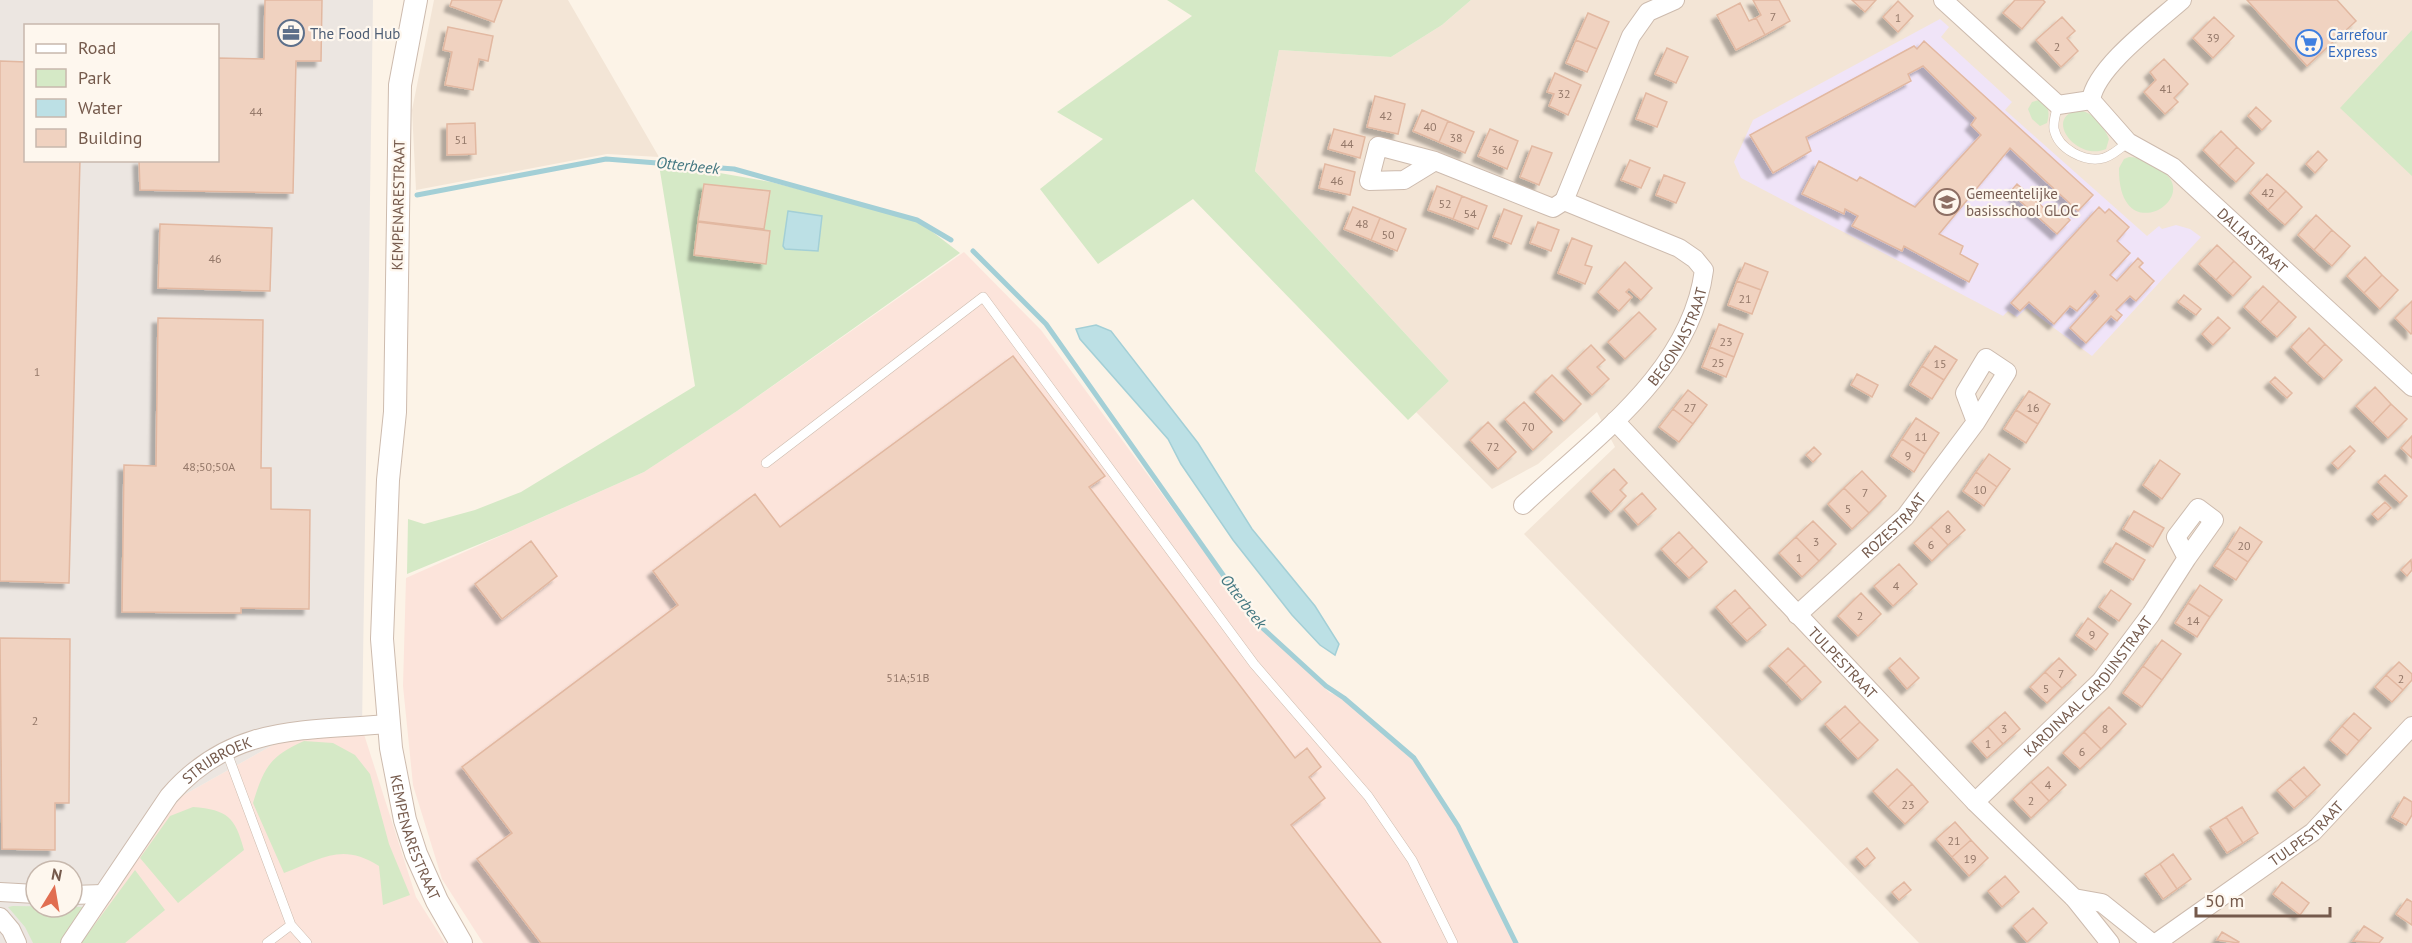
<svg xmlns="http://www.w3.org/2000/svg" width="2412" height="943" font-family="'PT Sans',sans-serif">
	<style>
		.residential { fill: #f3e5d6 }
		.commercial { fill: #fce4db }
		.industrial { fill: #ece6e1; fill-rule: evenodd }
		.education { fill: #f0e4f8 }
		.green { fill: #d5e9c6 }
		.water { fill: #bce0e5; stroke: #a3cfd6; stroke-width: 1.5 }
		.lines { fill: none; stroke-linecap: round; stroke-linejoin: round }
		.stream { stroke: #a3cfd6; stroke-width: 5 }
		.building { fill: #f0d2c0; stroke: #e2b8a1; stroke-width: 1.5; filter: url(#shadow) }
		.service-casing { stroke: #cdbbae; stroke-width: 10 }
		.minor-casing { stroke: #cdbbae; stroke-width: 20 }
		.tertiary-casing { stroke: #cdbbae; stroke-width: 24 }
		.service { stroke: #fff; stroke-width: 9 }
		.minor { stroke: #fff; stroke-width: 18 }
		.tertiary { stroke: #fff; stroke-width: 22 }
		.labels { text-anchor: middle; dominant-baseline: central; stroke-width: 4.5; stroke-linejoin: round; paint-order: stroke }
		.number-label { font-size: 12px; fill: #947869 }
		.service-label { font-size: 15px; fill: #4e5e75; stroke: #fef7ee; text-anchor: start }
		.shop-label { font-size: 15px; fill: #366cbe; stroke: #fef7ee; text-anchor: start }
		.education-label { font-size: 15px; fill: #785e54; stroke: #fef7ee; text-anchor: start }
		.street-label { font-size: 15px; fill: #755a4c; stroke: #fef7ee }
		.water-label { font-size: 16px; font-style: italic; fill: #437780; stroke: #fef7ee }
	</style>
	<defs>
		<filter id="shadow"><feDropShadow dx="-5.5" dy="5.5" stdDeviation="1.5" flood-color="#0004"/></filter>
	</defs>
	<rect width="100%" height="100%" fill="#fcf3e7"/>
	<!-- residential -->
	<path class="residential" d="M434 0H568L659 157 607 154 416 190 412 110Z
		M1471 0H2412V943H1919L1524 534 1615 447 1597 412 1538 464 1492 489 1416 412 1449 381 1255 171 1279 50 1391 57 1442 25Z"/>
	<!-- commercial -->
	<path class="commercial" d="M964 252 1041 330 1257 623 1330 693 1344 698 1414 758 1458 826 1516 943H483L442 879 413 785 403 686 406 578 644 472 737 411Z
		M362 728 416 897 445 943H82L160 823 182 796 287 737Z"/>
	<!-- industrial -->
	<path class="industrial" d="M0 0H373L362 728 287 737 182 796 160 823 82 943H0ZM26 26H218V160H26ZM36 871H72V907H36Z"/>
	<!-- education -->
	<path class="education" d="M1940 19 1949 27 1941 37 2012 102 2005 110 2147 236 2159 226 2162 229 2176 225 2190 229 2201 237 2092 356 2027 308 2017 317 2008 311 2003 316 1741 178 1734 162 1753 120Z"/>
	<!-- green -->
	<path class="green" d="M1167 0H1471L1442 25 1391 57 1279 50 1255 171 1449 381 1408 420 1193 199 1098 264 1040 189 1103 139 1057 112 1192 16Z
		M2412 30V176L2340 108Z
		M2039 100C2049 104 2050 113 2047 123L2040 126 2032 119 2028 109 2032 102Z
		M2079 110C2094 113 2103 125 2109 139L2106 149C2077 162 2042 117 2079 110Z
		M2129 157C2141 157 2149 163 2159 169 2207 196 2118 253 2119 168L2124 159Z
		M659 165H674L771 182 917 220 960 253 737 411 644 472 511 531 407 574 408 519 424 524 475 510 521 492 695 386Z
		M304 741 333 743 355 755 370 774 389 844 410 895 383 905 379 866C342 842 321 859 284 873L253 803C264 767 270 756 304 741Z
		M193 807C228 810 235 817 244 850L178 903 140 858 170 816Z
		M135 870 165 910 125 943H81Z
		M8 907 13 906 84 907 62 943H33L25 927Z"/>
	<!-- water -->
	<path class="water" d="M788 211 822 216 818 251 785 249 783 246Z
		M1096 325 1111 331 1198 443 1252 529 1315 606 1339 644 1335 655 1320 645 1292 615 1233 540 1181 464 1168 439 1080 339 1076 329Z"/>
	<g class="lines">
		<!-- stream -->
		<path class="stream" d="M417 195 606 159 734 169 917 220 951 240
			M973 251 1046 324 1257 623 1326 686 1344 698 1414 758 1458 826 1516 943"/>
	</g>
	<!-- building -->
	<path class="building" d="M265 0H322L321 61H296L293 193 140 190 139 160H218V58L264 59Z
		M452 0H502L494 22 450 6Z
		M1753 0H1779L1790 21 1765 35 1756 18 1761 15Z
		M1852 0H1876L1865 12Z
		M2015 0H2043L2045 2 2022 29 2003 13Z
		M2247 0H2337L2356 21 2307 66Z
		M1898 1 1913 16 1898 32 1883 17Z
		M1740 3 1749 21 1756 18 1765 35 1736 50 1717 15Z
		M1588 13 1609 22 1597 49 1576 40Z
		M2062 17 2075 31 2067 38 2078 51 2061 67 2036 40Z
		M2214 17 2234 36 2213 58 2193 38Z
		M448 27 493 36 488 61 479 59 473 90 445 85 452 52 443 50Z
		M1576 40 1597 49 1587 72 1566 63Z
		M1924 41 2093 195 2078 211 2010 148 1939 234 1963 246 1960 254 1978 264 1969 282 1904 246 1902 251 1852 226 1858 216 1845 209 1844 214 1802 194 1819 161 1857 181 1860 177 1915 207 1981 135 1971 125 1976 118 1923 66 1908 74 1911 81 1806 137 1811 151 1773 173 1750 135 1914 46 1917 49Z
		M1667 48 1688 57 1676 83 1655 74Z
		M2164 59 2188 84 2174 98 2178 102 2165 114 2144 92 2156 80 2150 72Z
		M0 61 26 62V160H80L69 583 0 581Z
		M1555 73 1581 85 1568 115 1549 106 1554 94 1547 92Z
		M1646 93 1667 102 1657 127 1636 119Z
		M1375 96 1405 104 1398 134 1367 127Z
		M2256 107 2271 121 2262 130 2248 116Z
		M1422 110 1448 121 1439 142 1413 131Z
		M1448 121 1474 132 1465 153 1439 142Z
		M475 123 476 154 447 155V124Z
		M1334 129 1365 137 1360 158 1328 149Z
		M1490 129 1518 141 1507 169 1478 156Z
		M2221 131 2237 147 2219 166 2203 150Z
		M1532 146 1552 153 1539 185 1520 177Z
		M2237 147 2254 163 2236 182 2219 166Z
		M2318 151 2327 160 2315 173 2306 164Z
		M1630 160 1650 168 1641 188 1621 180Z
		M1325 164 1355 172 1350 195 1319 188Z
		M2267 174 2286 191 2268 210 2250 193Z
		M1664 175 1685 183 1676 203 1656 195Z
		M704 184 770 191 764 229 698 221Z
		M2017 184 2053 216 2059 210 2070 220 2057 234 2010 192Z
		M1437 186 1462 196 1453 219 1428 210Z
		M2286 191 2302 207 2285 225 2268 210Z
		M1462 196 1487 206 1478 229 1453 219Z
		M1353 207 1380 218 1371 240 1344 229Z
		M2099 207 2105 213 2109 209 2129 227 2117 241 2130 253 2110 275 2117 281 2138 258 2143 263 2139 267 2154 281 2136 301 2130 296 2116 310 2122 315 2117 321 2111 316 2086 343 2070 328 2099 296 2095 291 2077 311 2070 306 2054 324 2029 302 2020 311 2011 303Z
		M1504 209 1522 216 1511 244 1493 237Z
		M2316 215 2332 230 2314 250 2298 235Z
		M1380 218 1406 229 1397 251 1371 240Z
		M698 222 770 231 766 264 694 255Z
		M1538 222 1559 230 1551 251 1530 243Z
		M160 224 272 228 270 291 158 288Z
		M2332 230 2350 246 2332 266 2314 250Z
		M1572 238 1592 246 1585 265 1592 267 1585 284 1558 273Z
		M2217 245 2234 261 2216 280 2199 264Z
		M2365 257 2382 275 2364 293 2347 276Z
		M2234 261 2251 277 2233 296 2216 280Z
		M1625 262 1652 288 1641 300 1629 289 1626 292 1632 297 1619 311 1598 292Z
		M1745 263 1768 272 1761 290 1737 281Z
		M2382 275 2398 290 2380 309 2364 293Z
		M1737 281 1761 290 1752 314 1728 305Z
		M2263 286 2279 301 2260 322 2244 307Z
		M2184 295 2201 309 2196 315 2178 302Z
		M2279 301 2296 317 2277 337 2260 322Z
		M2412 301V333L2411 334 2395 318Z
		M1639 312 1656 329 1625 359 1608 342Z
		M2218 317 2230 328 2213 345 2202 334Z
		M158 318 263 320 261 468H271V509L310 510 309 609 241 608V613L122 612 124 465 156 466Z
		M1719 324 1743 334 1734 357 1710 347Z
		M2309 328 2325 344 2307 363 2291 347Z
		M2325 344 2342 360 2324 379 2307 363Z
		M1591 345 1605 360 1597 367 1609 379 1592 395 1567 368Z
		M1935 346 1957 360 1944 380 1922 366Z
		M1710 347 1734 357 1726 377 1702 367Z
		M1013 356 1105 476 1089 487 1295 758 1307 748 1321 767 1309 777 1325 798 1291 825 1381 943H541L477 859 512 833 462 767 678 605 653 571 755 494 780 527Z
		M1922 366 1944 380 1932 399 1910 385Z
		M1857 374 1878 385 1872 397 1851 385Z
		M1552 375 1581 404 1564 421 1535 392Z
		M2275 377 2292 393 2287 398 2270 382Z
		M2375 387 2391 404 2373 423 2356 406Z
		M1688 390 1707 405 1693 424 1673 409Z
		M2029 391 2050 404 2038 424 2016 410Z
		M1524 402 1552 432 1533 450 1505 419Z
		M2391 404 2407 419 2388 438 2373 423Z
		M1673 409 1693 424 1679 442 1659 427Z
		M2016 410 2038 424 2026 443 2004 429Z
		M1916 418 1939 433 1925 454 1902 439Z
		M1488 422 1516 452 1498 469 1470 440Z
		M2412 436V458L2401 448Z
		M1902 439 1925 454 1914 472 1891 456Z
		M2350 446 2355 451 2338 469 2332 463Z
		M1814 447 1821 454 1813 462 1806 455Z
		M1989 454 2010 469 1997 487 1976 472Z
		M2160 460 2180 474 2162 499 2143 485Z
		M1614 469 1627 483 1620 490 1626 496 1611 512 1591 491Z
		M1862 471 1886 496 1869 513 1844 488Z
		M1976 472 1997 487 1984 506 1963 491Z
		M2385 475 2407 496 2400 503 2378 482Z
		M1844 488 1869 513 1852 529 1828 504Z
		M1642 493 1656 509 1638 525 1624 509Z
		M2385 502 2391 508 2378 520 2372 514Z
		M1948 511 1965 530 1948 545 1931 527Z
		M2134 511 2164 528 2153 547 2123 529Z
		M1813 521 1836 544 1819 561 1796 537Z
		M1931 527 1948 545 1932 561 1914 543Z
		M2240 527 2262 542 2248 562 2227 548Z
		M1679 532 1693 547 1675 564 1661 549Z
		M1796 537 1819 561 1802 577 1779 553Z
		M531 541 557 576 502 619 475 584Z
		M2116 543 2145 560 2133 580 2104 562Z
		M1693 547 1707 562 1689 578 1675 564Z
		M2227 548 2248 562 2236 580 2214 566Z
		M2411 560 2412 570 2407 576 2401 570Z
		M1899 564 1917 584 1893 606 1874 586Z
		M2200 585 2222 600 2210 617 2188 603Z
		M1735 590 1750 607 1731 624 1716 607Z
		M2111 590 2131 604 2119 621 2099 607Z
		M1861 593 1881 614 1858 636 1838 616Z
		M2188 603 2210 617 2197 637 2175 623Z
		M1750 607 1766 625 1747 641 1731 624Z
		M2088 618 2108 634 2096 650 2076 635Z
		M0 638 70 639 69 803H55V850L2 849Z
		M2162 640 2181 654 2162 680 2143 666Z
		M1788 648 1805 665 1786 683 1769 666Z
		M1900 658 1919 678 1907 689 1889 668Z
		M2059 658 2076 675 2062 688 2045 672Z
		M2399 662 2412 674V680L2403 690 2386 675Z
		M1805 665 1821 682 1802 700 1786 683Z
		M2143 666 2162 680 2142 707 2123 693Z
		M2045 672 2062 688 2047 703 2030 687Z
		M2386 675 2403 690 2392 702 2375 687Z
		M1845 706 1860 722 1840 740 1825 724Z
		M2109 707 2126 724 2101 749 2084 732Z
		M2005 712 2020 729 2003 744 1988 727Z
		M2354 713 2371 728 2359 741 2342 726Z
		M1860 722 1878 740 1858 759 1840 740Z
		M2342 726 2359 741 2347 755 2330 740Z
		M1988 727 2003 744 1987 758 1972 741Z
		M2084 732 2101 749 2080 769 2063 753Z
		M2048 767 2066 785 2049 801 2031 782Z
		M2304 767 2320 785 2307 797 2290 779Z
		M1897 769 1912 784 1888 807 1873 791Z
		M2290 779 2307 797 2294 808 2277 790Z
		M2031 782 2049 801 2031 818 2013 799Z
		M1912 784 1928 802 1905 824 1888 807Z
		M2404 797 2412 802V815L2406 825 2392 817Z
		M2242 807 2258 833 2243 843 2226 817Z
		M2226 817 2243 843 2227 853 2210 827Z
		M1955 822 1971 840 1952 857 1936 839Z
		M1971 840 1988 858 1969 876 1952 857Z
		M1867 848 1875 858 1865 867 1856 857Z
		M2173 854 2191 879 2177 889 2160 864Z
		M2160 864 2177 889 2163 899 2145 874Z
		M2005 876 2019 892 2002 907 1988 891Z
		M1904 882 1911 890 1899 900 1892 892Z
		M2282 882 2309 903 2300 915 2273 894Z
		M2407 899 2412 902V925L2396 914Z
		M2033 908 2047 923 2027 942 2013 926Z
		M2364 926 2383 938 2379 943 2353 941Z
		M2222 932 2239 942 2238 943 2217 940Z"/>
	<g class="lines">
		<defs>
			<path id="service" d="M2058 105C2056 112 2053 121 2054 129 2058 149 2085 163 2104 158 2113 155 2121 148 2128 142
				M766 463 983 297 1254 664 1368 796 1412 860 1453 943
				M226 750 291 925 267 943
				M291 925 307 943"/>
			<g id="minor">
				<path d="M1943 0 2058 105 2091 100"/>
				<path id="s1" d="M2091 100 2128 142 2173 167 2412 387"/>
				<path d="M2091 100C2096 67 2156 23 2182 0"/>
				<path d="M1435 161 1404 180 1369 181 1378 146 1435 161 1553 208 1564 201"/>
				<path id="s2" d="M1615 421 1975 802 2074 898 2110 943"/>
				<path id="s3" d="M1523 505C1593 439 1691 372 1704 270L1695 259 1679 248 1564 201 1631 36 1648 12 1675 0"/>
				<path id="s4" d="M1797 615 1905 517 1976 422 1965 393 1986 358 2007 372 1976 422"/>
				<path id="s5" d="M1975 802 2101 681 2151 614 2187 558 2176 537 2198 508 2214 520 2187 558"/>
				<path d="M0 892 36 894"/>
				<path d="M72 895 103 894"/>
				<path d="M2074 898 2102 903 2152 943"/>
				<path d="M0 917 11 930 17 943"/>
				<path id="s6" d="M70 943 169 796C231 724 303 731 389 724"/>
				<path id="s7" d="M2156 943 2313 832 2412 726"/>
			</g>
			<g id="tertiary">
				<path id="s8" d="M416 0 400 85 395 412 388 480 382 639 391 748 405 820 416 854 437 901 461 943"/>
			</g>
		</defs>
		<!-- service casing -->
		<use href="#service" class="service-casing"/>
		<!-- minor casing -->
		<use href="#minor" class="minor-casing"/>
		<!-- tertiary casing -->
		<use href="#tertiary" class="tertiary-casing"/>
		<!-- service -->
		<use href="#service" class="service"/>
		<!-- minor -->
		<use href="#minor" class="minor"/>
		<!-- tertiary -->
		<use href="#tertiary" class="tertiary"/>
	</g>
	<!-- icons -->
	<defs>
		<symbol id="office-ring" viewBox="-11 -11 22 22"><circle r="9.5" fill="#fef7ee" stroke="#5c6f8a" stroke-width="1.5"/><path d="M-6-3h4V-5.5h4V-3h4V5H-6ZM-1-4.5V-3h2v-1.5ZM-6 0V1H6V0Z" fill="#5c6f8a"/></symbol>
		<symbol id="supermarket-ring" viewBox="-11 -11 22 22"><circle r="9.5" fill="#fef7ee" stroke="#3f7fe0" stroke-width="1.5"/><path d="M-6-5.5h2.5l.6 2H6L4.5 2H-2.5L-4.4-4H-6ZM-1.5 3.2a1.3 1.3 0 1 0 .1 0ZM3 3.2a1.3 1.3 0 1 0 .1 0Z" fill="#3f7fe0"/></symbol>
		<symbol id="school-ring" viewBox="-11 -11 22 22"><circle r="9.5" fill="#fef7ee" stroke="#8d6e63" stroke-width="1.5"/><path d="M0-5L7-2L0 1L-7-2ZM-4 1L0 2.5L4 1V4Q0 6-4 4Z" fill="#8d6e63"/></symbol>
	</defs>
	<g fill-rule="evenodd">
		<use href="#office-ring" x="276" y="18" width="30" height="30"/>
		<use href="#supermarket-ring" x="2294" y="28" width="30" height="30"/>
		<use href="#school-ring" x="1932" y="187" width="30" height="30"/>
	</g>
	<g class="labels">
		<!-- number labels -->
		<g class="number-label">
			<text x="1773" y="16">7</text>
			<text x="1898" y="17">1</text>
			<text x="2213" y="37">39</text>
			<text x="2057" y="46">2</text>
			<text x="2166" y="88">41</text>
			<text x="1564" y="93">32</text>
			<text x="256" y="111">44</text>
			<text x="1386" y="115">42</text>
			<text x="1430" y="126">40</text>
			<text x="1456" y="137">38</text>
			<text x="461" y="139">51</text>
			<text x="1347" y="143">44</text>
			<text x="1498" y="149">36</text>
			<text x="1337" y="180">46</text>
			<text x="2268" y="192">42</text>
			<text x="1445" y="203">52</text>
			<text x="1470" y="213">54</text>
			<text x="1362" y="223">48</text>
			<text x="1388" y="234">50</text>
			<text x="215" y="258">46</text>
			<text x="1745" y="298">21</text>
			<text x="1726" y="341">23</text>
			<text x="1718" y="362">25</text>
			<text x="1940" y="363">15</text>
			<text x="37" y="371">1</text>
			<text x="1690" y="407">27</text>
			<text x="2033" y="407">16</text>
			<text x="1528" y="426">70</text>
			<text x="1921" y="436">11</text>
			<text x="1493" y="446">72</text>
			<text x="1908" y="455">9</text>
			<text x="209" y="466">48;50;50A</text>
			<text x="1980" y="489">10</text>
			<text x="1865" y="492">7</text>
			<text x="1848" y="508">5</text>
			<text x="1948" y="528">8</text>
			<text x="1816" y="541">3</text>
			<text x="1931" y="544">6</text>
			<text x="2244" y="545">20</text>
			<text x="1799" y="557">1</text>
			<text x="1896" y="585">4</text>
			<text x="1860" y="615">2</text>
			<text x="2193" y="620">14</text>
			<text x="2092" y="634">9</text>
			<text x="2061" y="673">7</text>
			<text x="908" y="677">51A;51B</text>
			<text x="2401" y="678">2</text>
			<text x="2046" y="688">5</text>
			<text x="35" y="720">2</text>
			<text x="2004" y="728">3</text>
			<text x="2105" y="728">8</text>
			<text x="1988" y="743">1</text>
			<text x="2082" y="751">6</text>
			<text x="2048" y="784">4</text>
			<text x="2031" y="800">2</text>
			<text x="1908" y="804">23</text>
			<text x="1954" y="840">21</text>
			<text x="1970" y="858">19</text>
		</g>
		<!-- service labels -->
		<g class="service-label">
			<text x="310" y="33">The Food Hub</text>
		</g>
		<!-- shop labels -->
		<g class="shop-label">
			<text x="2328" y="34">Carrefour<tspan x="2328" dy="17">Express</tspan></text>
		</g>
		<!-- education labels -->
		<g class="education-label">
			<text x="1966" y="193">Gemeentelijke<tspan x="1966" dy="17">basisschool GLOC</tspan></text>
		</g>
		<!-- street labels -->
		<g class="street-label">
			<text transform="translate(398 205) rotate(-89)">KEMPENARESTRAAT</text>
			<text stroke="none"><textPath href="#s1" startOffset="216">DALIASTRAAT</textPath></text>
			<text stroke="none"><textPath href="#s3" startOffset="231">BEGONIASTRAAT</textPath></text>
			<text stroke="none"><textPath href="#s4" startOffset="132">ROZESTRAAT</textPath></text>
			<text stroke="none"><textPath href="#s2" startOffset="332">TULPESTRAAT</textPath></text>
			<text stroke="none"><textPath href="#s5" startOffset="162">KARDINAAL CARDIJNSTRAAT</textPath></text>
			<text stroke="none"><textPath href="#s6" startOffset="238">STRIJBROEK</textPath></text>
			<text stroke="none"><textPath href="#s7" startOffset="186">TULPESTRAAT</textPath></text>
			<text stroke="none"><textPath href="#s8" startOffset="843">KEMPENARESTRAAT</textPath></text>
		</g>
		<!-- water labels -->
		<g class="water-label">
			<text transform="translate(688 165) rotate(6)">Otterbeek</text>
			<text transform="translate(1244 601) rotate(52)">Otterbeek</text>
		</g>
	</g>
	<!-- legend -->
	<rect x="24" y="24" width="195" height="138" fill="#fef7ee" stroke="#c7b8ad" stroke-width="1.5"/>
	<rect x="36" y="44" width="30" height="9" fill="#ffffff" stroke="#c7b8ad" stroke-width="1.5"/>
	<text x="78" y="54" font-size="18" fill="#755a4c">Road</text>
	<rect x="36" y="69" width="30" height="18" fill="#d5e9c6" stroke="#c7b8ad" stroke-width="1.5"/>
	<text x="78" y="84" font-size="18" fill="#755a4c">Park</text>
	<rect x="36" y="99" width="30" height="18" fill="#bce0e5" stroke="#c7b8ad" stroke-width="1.5"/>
	<text x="78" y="114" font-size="18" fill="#755a4c">Water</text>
	<rect x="36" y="129" width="30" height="18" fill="#f0d2c0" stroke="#c7b8ad" stroke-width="1.5"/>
	<text x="78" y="144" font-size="18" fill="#755a4c">Building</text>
	<!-- north arrow -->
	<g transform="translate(54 889) rotate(11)"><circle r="28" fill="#fef7ee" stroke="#c7b8ad" stroke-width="1.5"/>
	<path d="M0-4.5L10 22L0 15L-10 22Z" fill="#e16e51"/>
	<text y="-9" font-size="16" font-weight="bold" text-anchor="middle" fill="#755a4c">N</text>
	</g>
	<!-- scale -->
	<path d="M2196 907v9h134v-9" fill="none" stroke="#755a4c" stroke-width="3"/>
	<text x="2205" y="907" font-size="18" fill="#755a4c" stroke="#fef7ee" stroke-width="4.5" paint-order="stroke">50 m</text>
</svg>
